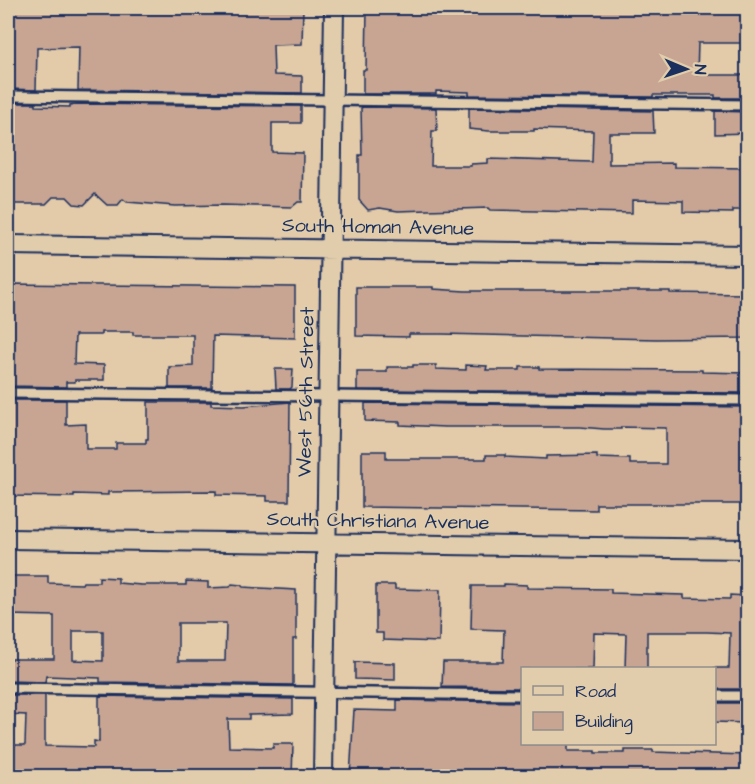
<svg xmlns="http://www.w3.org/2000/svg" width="755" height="784" font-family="'Architects Daughter',sans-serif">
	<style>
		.building { fill: #c7a592; stroke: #1b2f5e; stroke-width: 1.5; fill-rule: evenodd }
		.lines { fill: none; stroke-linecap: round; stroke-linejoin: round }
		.service-casing { stroke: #1b2f5e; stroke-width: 14 }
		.minor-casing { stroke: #1b2f5e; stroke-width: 22 }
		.service { stroke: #e1cdab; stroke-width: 9 }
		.minor { stroke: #e1cdab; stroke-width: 18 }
		.labels { text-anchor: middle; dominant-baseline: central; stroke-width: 4.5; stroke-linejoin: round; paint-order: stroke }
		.street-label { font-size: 20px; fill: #1b2f5e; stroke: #e1cdab }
	</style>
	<rect width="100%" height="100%" fill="#e3caa8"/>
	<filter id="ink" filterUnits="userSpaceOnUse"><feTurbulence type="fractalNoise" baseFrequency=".0167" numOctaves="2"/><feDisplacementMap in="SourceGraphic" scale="12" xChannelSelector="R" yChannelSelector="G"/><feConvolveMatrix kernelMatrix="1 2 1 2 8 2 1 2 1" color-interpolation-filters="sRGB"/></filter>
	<g filter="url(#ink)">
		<!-- building -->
		<path class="building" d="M8 8H303L302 44 273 45 274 75 302 76V93L78 90 79 47 37 48 36 90 10 89V85H8Z
			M367 8H747V43H698L697 75H747V98H715V95H653V97L469 95V92L436 91V94H363V70H366Z
			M10 103H36V106L70 107V105L78 104 301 106V123H272V152L303 153 302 202H298L292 207 223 205 175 206 127 202 123 199 118 205H107L95 194 84 205 74 204 67 197H53L46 204H8Z
			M363 107 436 108 437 131H432L431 166H471V164L488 163V159L592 162 593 131 534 129V131H489L469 129V108L653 111 654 133H609V164L674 163V167L747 168V210H733V213L683 212V201L632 200V213L490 210 488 208 398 211 380 208 368 210 359 200V155H362L361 108Z
			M715 111 747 112V133L715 134Z
			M8 284 295 287V338L213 336 212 388H169V367L193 366V335H133V332H101V335H75L74 364 104 365V380H75V382H66V387L8 386Z
			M356 287H433V289L465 291H670V293L747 294V338L656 339 442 334H409V337L356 336Z
			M413 365H436V369L466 370V365L487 366 486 370H520V367H539V369L702 370V372L747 373V393L357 390V372H387V367H413Z
			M275 369H293L292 387 290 389H276Z
			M8 400H66V425L86 424V449H116V443H146V439H148V402H211V405L244 406 290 402 289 501H267V496L216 495V491L108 492V495L74 494V497L8 496Z
			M365 403 747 407V504H596V510L362 507V451H386V459H486V455H505V457L546 459V456L597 455V458L630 459V464H666V428L621 427V429H604L580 427H445L400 425V422L365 421Z
			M8 576H48V583L82 584 83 582H99V577L118 578V583L141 585H186V581L208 582V588L230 587 232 584 241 585 243 587 296 590V639H293V685L100 682V678L46 676 45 682 8 681V659H54V616L8 615ZM178 623H226L225 661H178ZM73 631H103V661L73 660Z
			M504 584 527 585V588L611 589V593L684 595V598L730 599V595L747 596V689H714V668H729L730 633 707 632H647V669H625L626 634 594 633 593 669H522V688L442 687 443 662H503L504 630 471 629 472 586H504Z
			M376 585H395V589L440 590 439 642 383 640V633H376Z
			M355 662 395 663V680L355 679Z
			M8 695H45V746L94 747V741L99 742V696L293 699V714L249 715V719H228L229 747 273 748V744H293L292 777H8V745H25L26 715 8 714Z
			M397 700 522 702V744H568V751H595V753H625V750H653V752L747 755V777H350L354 710 397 711Z
			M714 703H747V723L714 722Z"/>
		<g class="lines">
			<defs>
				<path id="service" d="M8 96 748 105
					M8 393 748 400
					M8 688 522 695
					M714 696H748"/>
				<path id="minor" d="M8 245 748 255
					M8 539 748 549
					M323 776 334 8"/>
			</defs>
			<!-- service casing -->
			<use href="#service" class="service-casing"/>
			<!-- minor casing -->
			<use href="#minor" class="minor-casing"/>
			<!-- service -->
			<use href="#service" class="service"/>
			<!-- minor -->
			<use href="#minor" class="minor"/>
		</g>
	</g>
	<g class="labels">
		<!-- street labels -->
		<g class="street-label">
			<text transform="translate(378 227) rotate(1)">South Homan Avenue</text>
			<text transform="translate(306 392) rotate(-89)">West 56th Street</text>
			<text transform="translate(378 521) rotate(1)">South Christiana Avenue</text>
		</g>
	</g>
	<!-- margin -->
	<rect width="755" height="784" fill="none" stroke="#e1cdab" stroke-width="30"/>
	<rect x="15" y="15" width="725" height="754" fill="none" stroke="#1b2f5e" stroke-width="2" filter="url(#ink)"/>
	<!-- legend -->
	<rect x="521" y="667" width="195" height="78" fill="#e1cdab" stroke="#928e8c" stroke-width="1.5"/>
	<rect x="533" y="686" width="30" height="9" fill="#e1cdab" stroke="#928e8c" stroke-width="1.5"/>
	<text x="575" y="697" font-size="18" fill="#1b2f5e">Road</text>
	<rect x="533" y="712" width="30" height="18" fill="#c7a592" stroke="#928e8c" stroke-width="1.5"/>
	<text x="575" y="727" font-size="18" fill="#1b2f5e">Building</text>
	<!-- north arrow -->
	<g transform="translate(686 69) rotate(92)" stroke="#e1cdab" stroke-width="4.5" paint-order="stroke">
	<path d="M0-4.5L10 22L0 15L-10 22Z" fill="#1b2f5e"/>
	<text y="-9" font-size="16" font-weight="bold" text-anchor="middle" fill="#1b2f5e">N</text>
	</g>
</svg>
